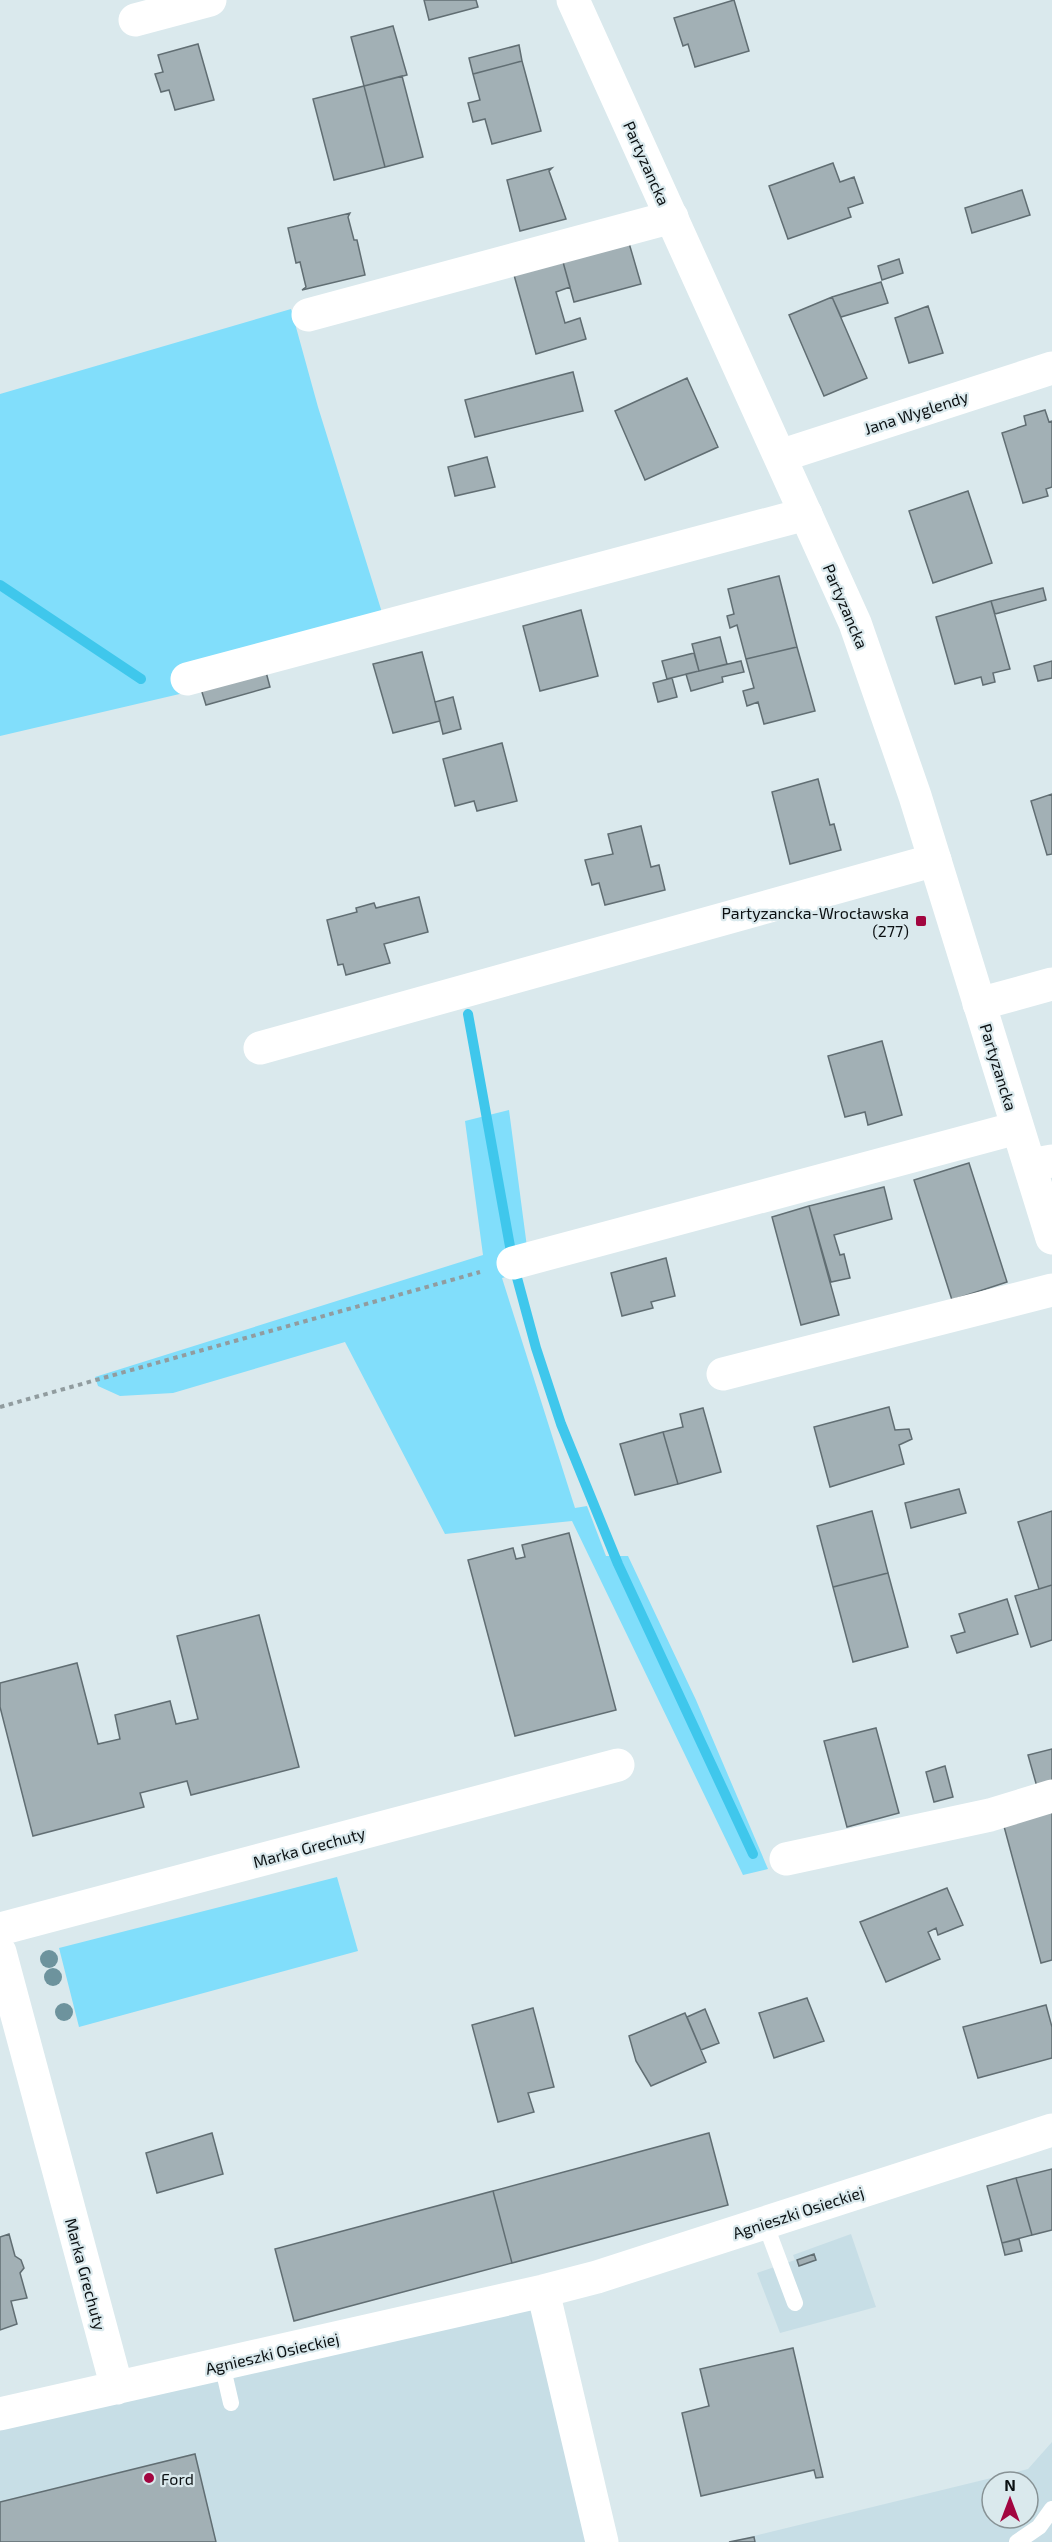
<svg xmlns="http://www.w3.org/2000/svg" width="1052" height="2542" font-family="'Exo 2',sans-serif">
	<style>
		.built { fill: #c7dee6; fill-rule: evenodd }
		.green { fill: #81defb }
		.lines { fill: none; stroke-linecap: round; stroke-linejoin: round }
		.stream { stroke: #3fc7ec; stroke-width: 10 }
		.building { fill: #a2b0b5; stroke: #616e73; stroke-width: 1.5 }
		.path { stroke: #919c9f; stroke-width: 4; stroke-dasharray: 4.5 4.5; stroke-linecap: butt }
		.service { stroke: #fff; stroke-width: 16 }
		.minor { stroke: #fff; stroke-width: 33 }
		.secondary { stroke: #fff; stroke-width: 33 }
		.tree { fill: #6d939d }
		.poi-dot { fill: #a20640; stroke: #dae9ed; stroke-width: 2 }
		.labels { text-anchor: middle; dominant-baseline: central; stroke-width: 4.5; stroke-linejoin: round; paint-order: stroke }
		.street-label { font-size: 16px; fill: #0b1012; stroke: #dae9ed }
		.poi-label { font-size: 16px; fill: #0b1012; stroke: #dae9ed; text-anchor: end }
	</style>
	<rect width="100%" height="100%" fill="#dae9ed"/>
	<!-- built -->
	<path class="built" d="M851 2234 876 2307 780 2333 757 2273 795 2260 793 2255Z
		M543 2291 602 2542H0V2414Z
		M1052 2442V2542H729L1028 2469ZM992 2482H1028V2518H992Z"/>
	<!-- green -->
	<path class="green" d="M291 309 318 407 389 635 201 689 0 736V394Z
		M509 1110 530 1270 502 1278 575 1508 587 1506 606 1556H628L696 1700 768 1869 743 1875 572 1521 445 1534 345 1342 173 1393 120 1396 98 1386 95 1377 483 1255 465 1121Z
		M337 1877 358 1951 79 2027 59 1948Z"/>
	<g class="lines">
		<!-- stream -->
		<path class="stream" d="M0 585 141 679
			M468 1014 513 1263 536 1348 561 1424 618 1564 753 1854"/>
	</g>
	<!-- building -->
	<path class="building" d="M424 0H476L478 7 429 20Z
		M734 0 749 51 695 67 688 44 683 46 674 18Z
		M393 26 407 75 364 86 351 37Z
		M198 44 214 100 175 110 169 90 161 92 155 74 163 72 158 55Z
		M519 45 522 61 473 74 469 58Z
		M522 61 541 131 492 144 485 119 473 122 468 103 480 100 473 74Z
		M402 76 423 157 385 167 364 86Z
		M364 86 385 167 334 180 313 99Z
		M833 163 840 182 854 177 863 203 848 208 851 217 788 239 769 186Z
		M552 168 549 171 566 219 520 231 507 180Z
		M1022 190 1030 215 972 233 965 208Z
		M350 213 348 217 354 240H357L365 275 302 290 306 287 300 262 296 263 288 228Z
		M629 243 641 284 574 302 563 262Z
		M899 259 903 273 882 280 878 266Z
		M563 262 570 287 556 292 565 323 580 318 586 339 536 354 514 275Z
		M881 282 888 303 841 317 832 297Z
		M832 297 867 378 824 396 789 315Z
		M928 306 943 353 909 363 895 318Z
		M573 372 583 411 475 437 465 400Z
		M687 378 718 447 645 480 615 411Z
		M1045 410 1049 422 1052 421V487L1046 489 1048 496 1023 503 1002 433 1026 425 1024 416Z
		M487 457 495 487 455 496 448 467Z
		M968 491 992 563 933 583 909 511Z
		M779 576 797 647 746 659 737 625 730 628 727 616 734 614 728 589Z
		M1043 588 1046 600 995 614 991 601Z
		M991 601 1010 669 993 673 995 682 983 685 981 677 955 684 936 617Z
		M581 610 598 676 540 691 523 626Z
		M720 637 727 664 699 671 692 644Z
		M797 647 815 711 764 724 758 702 747 706 743 691 754 688 746 659Z
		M422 652 440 721 393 733 373 664Z
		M694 653 699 671 667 679 662 661Z
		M741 661 744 672 722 677 723 682 691 691 686 674Z
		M1052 661V678L1038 681 1034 666Z
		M266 672 270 687 206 705 201 689Z
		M672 678 677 697 658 702 653 683Z
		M453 697 461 729 443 734 435 702Z
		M502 743 517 801 477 811 474 801 455 806 443 759Z
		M818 779 830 825 834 824 841 850 790 864 772 792Z
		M1052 794V854L1047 855 1031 801Z
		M641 826 651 867 659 865 665 890 605 905 599 883 592 885 585 860 613 854 608 834Z
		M419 897 428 932 384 944 390 963 346 975 343 964 338 965 327 920 357 912 356 908 374 903 376 908Z
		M882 1041 902 1115 868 1125 865 1112 845 1117 828 1056Z
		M969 1163 1007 1282 952 1300 914 1180Z
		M884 1187 892 1219 834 1235 840 1255 844 1254 850 1278 831 1282 809 1206Z
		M809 1206 839 1315 801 1325 772 1217Z
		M666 1258 675 1296 651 1302 653 1308 622 1316 611 1273Z
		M889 1407 895 1430 909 1429 912 1439 899 1445 904 1464 830 1487 814 1427Z
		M703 1408 721 1472 678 1484 663 1432 683 1427 680 1414Z
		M663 1432 678 1484 635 1495 620 1444Z
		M959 1489 966 1513 911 1528 905 1503Z
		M872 1511 888 1573 833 1587 817 1526Z
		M1052 1511V1585L1039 1589 1018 1522Z
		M569 1533 616 1710 515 1736 468 1560 513 1548 516 1559 525 1557 522 1545Z
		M888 1573 908 1647 853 1662 833 1587Z
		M1052 1585V1640L1031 1647 1015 1596Z
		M1007 1599 1018 1634 957 1653 951 1636 965 1632 959 1614Z
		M259 1615 299 1767 191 1795 187 1781 140 1793 144 1807 33 1836 0 1707V1683L77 1663 98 1744 120 1739 115 1715 170 1701 176 1724 198 1719 177 1636Z
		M876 1728 899 1813 847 1827 824 1741Z
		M1052 1749V1790L1039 1794 1028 1755Z
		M945 1766 953 1797 934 1802 926 1772Z
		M1052 1805V1960L1041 1963 1002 1819Z
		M947 1888 963 1925 938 1935 936 1928 928 1932 940 1959 886 1982 860 1922Z
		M807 1998 824 2041 774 2058 759 2013Z
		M1046 2005 1052 2027V2058L978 2078 963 2027Z
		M533 2008 554 2087 528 2093 534 2112 498 2122 472 2025Z
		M705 2009 719 2043 701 2050 687 2017Z
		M685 2013 706 2062 651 2086 636 2061 629 2036Z
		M212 2133 223 2174 157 2193 146 2153Z
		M709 2133 728 2205 512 2263 493 2191Z
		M1052 2169V2230L1032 2235 1016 2178Z
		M1016 2178 1032 2235 1002 2243 987 2186Z
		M493 2191 512 2263 294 2321 275 2249Z
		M9 2234 15 2256 21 2260 24 2268 20 2273 27 2298 11 2301 17 2324 0 2330V2237Z
		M1019 2239 1022 2251 1005 2255 1002 2243Z
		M814 2254 816 2260 799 2266 797 2260Z
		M793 2348 823 2477 816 2478 814 2470 701 2496 682 2413 709 2406 700 2369Z
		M195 2454 216 2542H0V2502Z
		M754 2537 755 2542H729Z"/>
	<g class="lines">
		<!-- path -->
		<path class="path" d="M0 1407 480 1272"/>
		<!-- service -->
		<path class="service" d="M765 2223 795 2303
			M222 2364 231 2403
			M1017 2542 1039 2527 1052 2509"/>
		<!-- minor -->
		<path class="minor" d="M135 20 210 0
			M308 315 672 217
			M780 456 1052 368
			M187 679 806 514
			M979 1004 1052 984
			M260 1048 935 860
			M1030 1165 1052 1161
			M513 1263 1017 1128
			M723 1374 1052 1290
			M786 1859 990 1815 1052 1796
			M0 1929 618 1765
			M0 1952 117 2388
			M543 2291 602 2542
			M0 2414 543 2291 597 2277 1052 2130"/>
		<!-- secondary -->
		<path class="secondary" d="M573 0 855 623 915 796 1052 1238"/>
	</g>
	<!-- trees -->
	<g class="tree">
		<circle cx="49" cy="1959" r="9"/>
		<circle cx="53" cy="1977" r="9"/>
		<circle cx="64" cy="2012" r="9"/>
	</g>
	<!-- markers -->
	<g class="poi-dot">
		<rect x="915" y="915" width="12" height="12" rx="3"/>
		<circle cx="149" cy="2478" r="6"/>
	</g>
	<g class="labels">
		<!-- street labels -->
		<g class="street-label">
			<text transform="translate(647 163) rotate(66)">Partyzancka</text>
			<text transform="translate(916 412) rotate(-18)">Jana Wyglendy</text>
			<text transform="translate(846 606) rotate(67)">Partyzancka</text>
			<text transform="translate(999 1067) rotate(73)">Partyzancka</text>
			<text transform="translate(309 1847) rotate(-15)">Marka Grechuty</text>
			<text transform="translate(798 2212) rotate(-18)">Agnieszki Osieckiej</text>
			<text transform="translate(86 2274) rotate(75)">Marka Grechuty</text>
			<text transform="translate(272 2353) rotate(-13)">Agnieszki Osieckiej</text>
		</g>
		<!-- poi labels -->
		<g class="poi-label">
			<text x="909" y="912">Partyzancka-Wrocławska<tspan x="909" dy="18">(277)</tspan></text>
			<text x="161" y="2478" text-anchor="start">Ford</text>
		</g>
	</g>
	<!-- north arrow -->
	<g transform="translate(1010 2500)"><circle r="28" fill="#dae9ed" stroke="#879295" stroke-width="1.5"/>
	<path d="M0-4.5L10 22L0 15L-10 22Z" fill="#a20640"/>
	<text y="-9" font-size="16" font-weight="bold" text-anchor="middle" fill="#0b1012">N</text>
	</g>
</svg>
